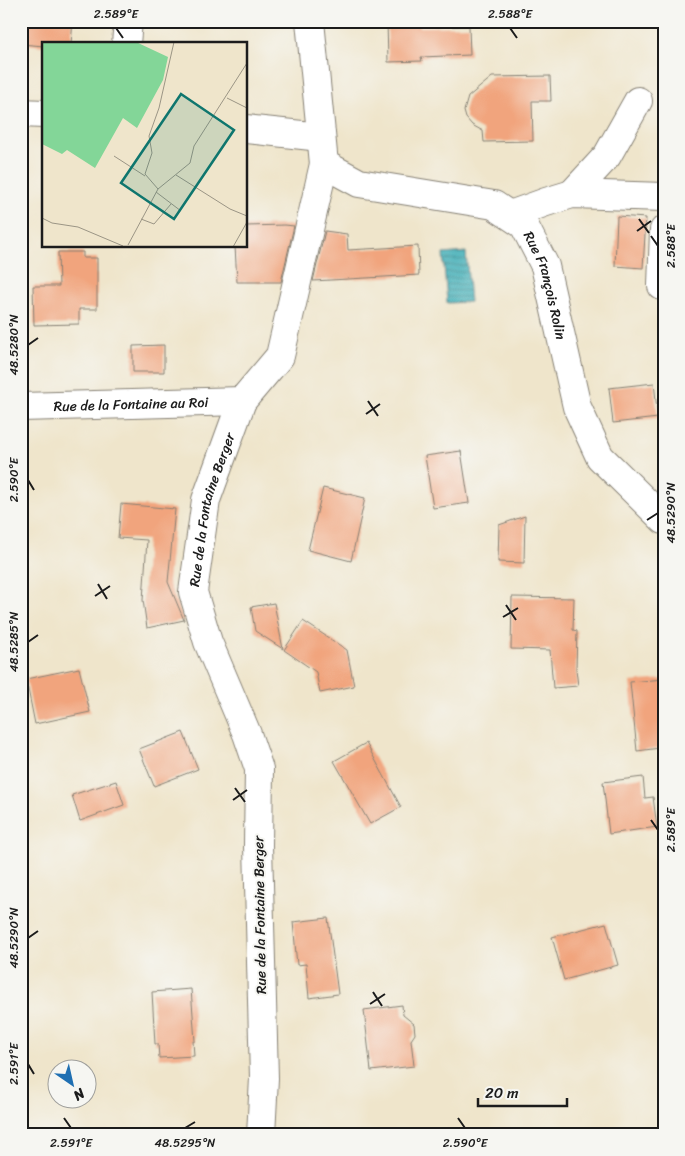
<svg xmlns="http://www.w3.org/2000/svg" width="685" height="1156" font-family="Sriracha,sans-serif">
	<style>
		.water { fill: url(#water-rules); stroke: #2c6468 }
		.building { fill: #f1a47d }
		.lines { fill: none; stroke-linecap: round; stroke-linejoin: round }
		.minor-casing { stroke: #868074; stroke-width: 30 }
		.minor { stroke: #fff; stroke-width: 28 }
		.ticks { fill: none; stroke: #1c1c1c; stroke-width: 2 }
		.labels { text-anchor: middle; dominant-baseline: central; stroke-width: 4; stroke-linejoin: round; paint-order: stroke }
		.street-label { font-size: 14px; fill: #1c1c1c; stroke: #f6f6f2 }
		.inset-road { fill: none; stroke: #9b9585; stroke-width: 1 }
		.view { fill: #0f766e; fill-opacity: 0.15; stroke: #0f766e; stroke-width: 2.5 }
		.inset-edge { fill: none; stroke: #1c1c1c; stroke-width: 2.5 }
		.neatline { fill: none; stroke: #1c1c1c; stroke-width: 2 }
		.ticks-label { font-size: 12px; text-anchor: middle; fill: #1c1c1c }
	</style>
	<defs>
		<pattern id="water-rules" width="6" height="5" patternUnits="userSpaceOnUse" patternTransform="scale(1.25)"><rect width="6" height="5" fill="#3bacb5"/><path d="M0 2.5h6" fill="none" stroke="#318b92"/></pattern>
	</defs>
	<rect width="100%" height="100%" fill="#f6f6f2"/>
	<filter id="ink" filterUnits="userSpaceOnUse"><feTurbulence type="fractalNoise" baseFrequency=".02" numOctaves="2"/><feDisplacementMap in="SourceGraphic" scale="10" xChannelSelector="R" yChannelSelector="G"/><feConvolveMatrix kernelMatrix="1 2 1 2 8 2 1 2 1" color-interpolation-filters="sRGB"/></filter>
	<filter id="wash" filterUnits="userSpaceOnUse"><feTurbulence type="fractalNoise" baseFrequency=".0096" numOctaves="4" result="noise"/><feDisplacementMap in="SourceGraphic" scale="20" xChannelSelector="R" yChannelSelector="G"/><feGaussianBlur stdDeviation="1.12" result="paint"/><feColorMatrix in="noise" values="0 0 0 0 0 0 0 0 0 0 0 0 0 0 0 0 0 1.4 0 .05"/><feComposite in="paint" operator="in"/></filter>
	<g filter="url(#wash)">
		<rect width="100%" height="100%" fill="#efe5cb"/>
		<!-- water -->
		<path class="water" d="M466 252 470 302 447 303 443 254Z"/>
		<g id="blocks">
			<!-- building -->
			<path class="building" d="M21 21H73L71 44H44V46L21 44Z
				M387 21H410V24H420V27L469 26 470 55 421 57 422 61 388 62Z
				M550 76 551 101H532L533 141 484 142 483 131 472 125 466 118 464 111 468 97 492 77Z
				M617 216 646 218 643 268 615 266Z
				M285 225 294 226 281 282H237L235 246H246V226Z
				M325 231 347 234 348 250 418 246 419 275 313 281Z
				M58 252H83V258H97V309H79V324L34 325 33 286H59Z
				M164 345V372H133V346Z
				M654 383 658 418 613 423 609 388Z
				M461 451 469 503 433 508 425 456Z
				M323 488 365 498 351 561 308 550Z
				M121 504 175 509 168 582 184 620 147 628 143 600 147 540 118 538Z
				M525 516 524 563 498 562 499 525Z
				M512 597 574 598 573 630 577 631 576 669 578 686 553 688 550 650 511 649Z
				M274 603 283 649 255 631 251 607Z
				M303 621 347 650 354 686 320 693 316 672 284 650Z
				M79 668 90 712 35 724 26 679Z
				M664 679V740L659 741 660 748 637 751 630 682Z
				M183 732 198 769 154 786 139 749Z
				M366 743 401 807 370 824 334 761Z
				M643 777 645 798 653 797 657 827 609 834 603 782Z
				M116 781 124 805 80 821 72 795Z
				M328 918 338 994 309 998 306 964 297 965 293 922Z
				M606 923 618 965 564 980 552 937Z
				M191 989 195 1041H193L194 1056 159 1058 158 1044H155L152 992Z
				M402 1005 403 1015 414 1024 415 1034 411 1040 414 1066 371 1071 364 1010Z"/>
		</g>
	</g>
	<g filter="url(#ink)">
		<use href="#blocks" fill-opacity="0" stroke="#868074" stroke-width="1"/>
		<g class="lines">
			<defs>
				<g id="minor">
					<path id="s1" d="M310 21 324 164 359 183 494 205 524 225 545 266 577 407 600 457 664 520"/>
					<path d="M126 44 128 21"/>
					<path d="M21 113 44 114"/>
					<path d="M246 129 321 137"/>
					<path d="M572 194 607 156 638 101"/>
					<path d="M510 215 546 202 572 194 664 197"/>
					<path d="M664 230 662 286H664"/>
					<path id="s2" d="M21 407 242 401"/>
					<path id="s3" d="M261 1135 264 1078 258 845 259 769 247 734 208 642 193 592 206 500 242 401 280 356 324 164"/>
				</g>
			</defs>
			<!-- minor casing -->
			<use href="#minor" class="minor-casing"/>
			<!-- minor -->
			<use href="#minor" class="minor"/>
		</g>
	</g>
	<!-- ticks -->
	<path class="ticks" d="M116 28 123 38M510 28 517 38M639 219 649 233M637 231 651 221M651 236 658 246M28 345 38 338M368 401 378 416M366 414 380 404M28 480 34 490M647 520 658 513M98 584 107 599M95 596 110 586M506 605 516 620M503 617 518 608M28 642 38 635M235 788 245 802M233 800 247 790M651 820 658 830M28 938 38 931M373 992 382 1006M370 1004 385 994M28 1064 34 1074M64 1118 71 1128M458 1118 465 1128M185 1128 195 1122"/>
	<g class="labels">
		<!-- street labels -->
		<g class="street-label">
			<text stroke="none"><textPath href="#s1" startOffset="421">Rue François Rolin</textPath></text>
			<text stroke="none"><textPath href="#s2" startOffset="110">Rue de la Fontaine au Roi</textPath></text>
			<text stroke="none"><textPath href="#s3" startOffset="640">Rue de la Fontaine Berger</textPath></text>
			<text transform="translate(260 915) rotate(-91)">Rue de la Fontaine Berger</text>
		</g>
	</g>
	<!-- overview -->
	<g transform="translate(42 42)">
		<rect width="205" height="205" fill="#efe5cb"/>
		<path d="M0 0H94L126 15 121 38 95 86 81 76 53 126 25 108 20 112 0 102Z" fill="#83d698"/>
		<path class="inset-road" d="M185 56 205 66M72 114 103 134M134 133 188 167 205 174M116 147 148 121 152 104 205 21M114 150 139 169M0 176 10 181 36 185 81 204M99 177 112 182 129 162M86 203 116 147 103 132 110 111 107 94 117 66 132 0M191 205 205 180"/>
		<path class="view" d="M139 52 192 88 132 177 79 141Z"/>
		<rect width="205" height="205" class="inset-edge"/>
	</g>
	<!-- margin -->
	<rect width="685" height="1156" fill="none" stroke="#f6f6f2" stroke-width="55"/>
	<!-- north arrow -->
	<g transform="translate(72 1084) rotate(146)"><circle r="24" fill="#f6f6f2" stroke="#9f9f9c"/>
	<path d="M0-4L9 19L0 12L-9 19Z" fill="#1f6fb2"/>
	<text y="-8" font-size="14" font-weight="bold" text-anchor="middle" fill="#1c1c1c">N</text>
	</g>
	<!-- scale -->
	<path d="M478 1098v8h89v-8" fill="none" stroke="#1c1c1c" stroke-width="2.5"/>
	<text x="485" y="1098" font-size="15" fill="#1c1c1c" stroke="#f6f6f2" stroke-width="4" paint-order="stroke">20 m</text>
	<rect x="28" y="28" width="630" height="1100" class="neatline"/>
	<g class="ticks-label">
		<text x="116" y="18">2.589°E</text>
		<text x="510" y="18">2.588°E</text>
		<text transform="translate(671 246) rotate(-90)" y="4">2.588°E</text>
		<text transform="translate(14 345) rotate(-90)" y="4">48.5280°N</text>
		<text transform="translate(14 480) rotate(-90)" y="4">2.590°E</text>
		<text transform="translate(671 513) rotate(-90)" y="4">48.5290°N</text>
		<text transform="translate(14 642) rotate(-90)" y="4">48.5285°N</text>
		<text transform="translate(671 830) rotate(-90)" y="4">2.589°E</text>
		<text transform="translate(14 938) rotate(-90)" y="4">48.5290°N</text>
		<text transform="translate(14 1064) rotate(-90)" y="4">2.591°E</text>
		<text x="71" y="1147">2.591°E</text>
		<text x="185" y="1147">48.5295°N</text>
		<text x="465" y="1147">2.590°E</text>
	</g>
</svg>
